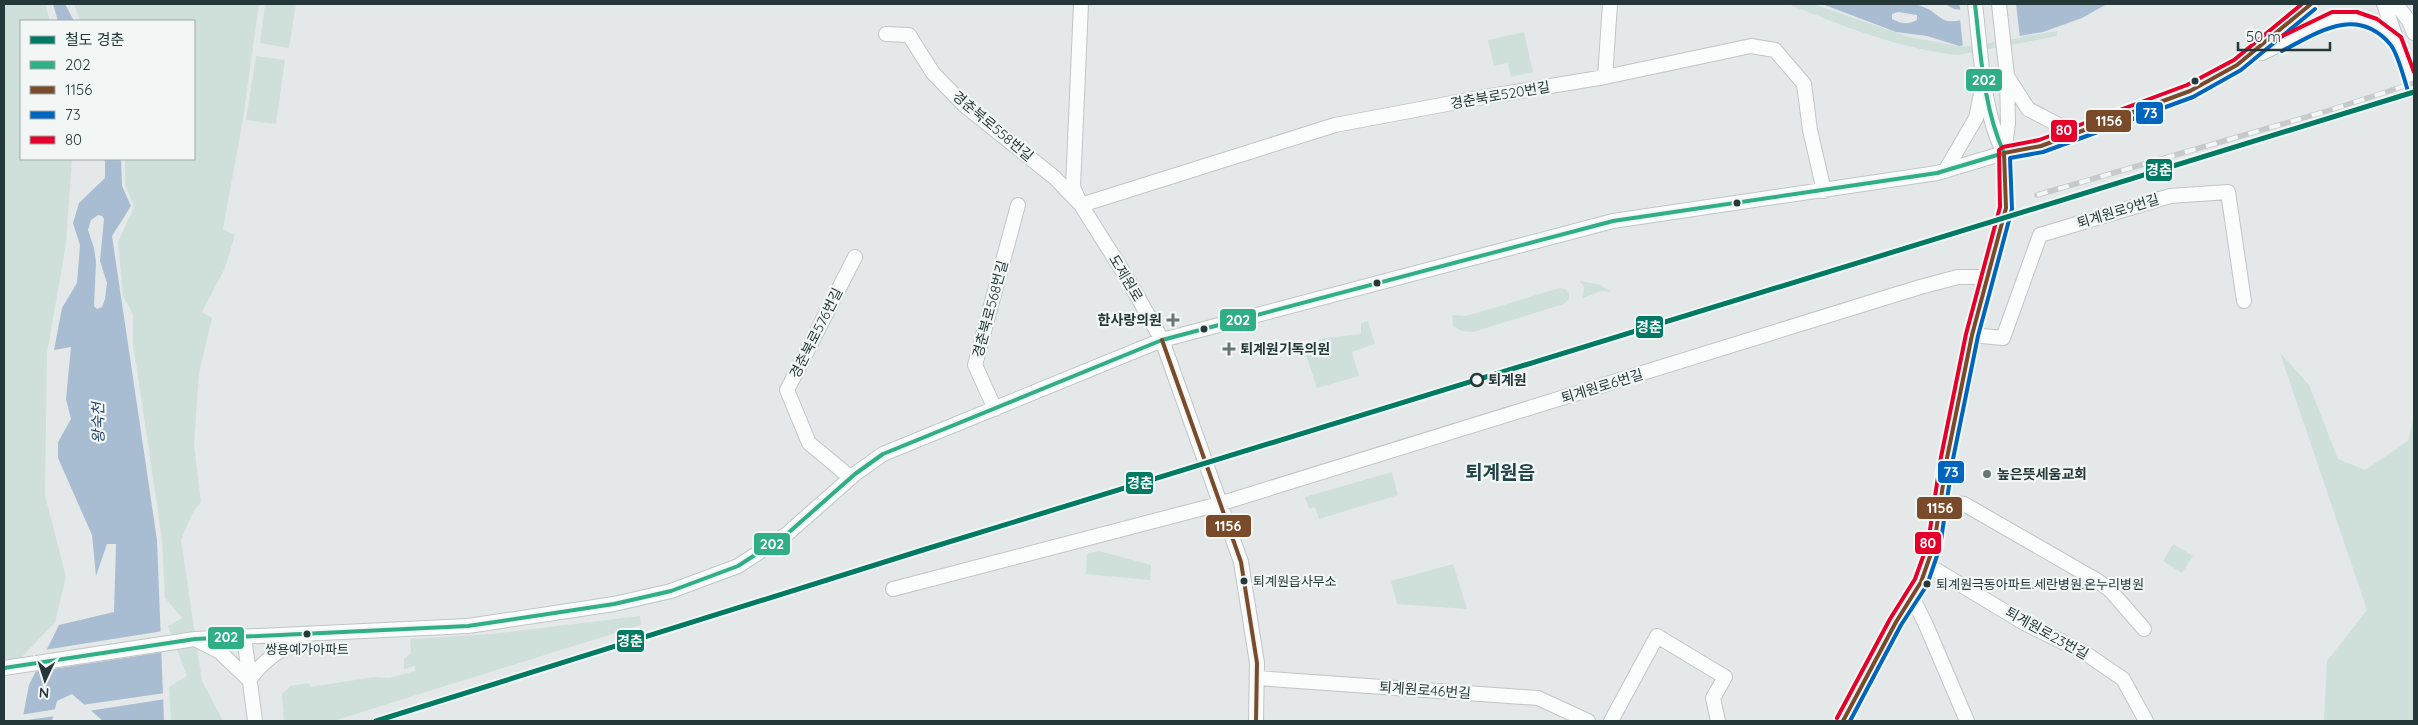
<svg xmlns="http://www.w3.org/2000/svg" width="2418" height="725" font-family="Quicksand,'Noto Sans KR',sans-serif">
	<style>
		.green { fill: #cfe0da }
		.water { fill: #a9bdd2; fill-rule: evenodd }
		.pier { fill: #e4e8e8 }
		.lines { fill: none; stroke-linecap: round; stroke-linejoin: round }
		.minor-casing { stroke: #c1c5c5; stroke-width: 16 }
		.minor { stroke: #fbfcfc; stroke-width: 14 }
		.rail-casing { stroke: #c7caca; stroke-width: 5.5 }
		.rail { stroke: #f2f7f6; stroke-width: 4; stroke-dasharray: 11; stroke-linecap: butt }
		.bus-1-casing { stroke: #f2f7f6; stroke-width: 8 }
		.bus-2-casing { stroke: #f2f7f6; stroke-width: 8 }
		.bus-3-casing { stroke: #f2f7f6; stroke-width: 8 }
		.bus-4-casing { stroke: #f2f7f6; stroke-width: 8 }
		.bus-1 { stroke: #30ae86; stroke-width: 4 }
		.bus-2 { stroke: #7a4b2a; stroke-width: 4 }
		.bus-3 { stroke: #0065bd; stroke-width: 4 }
		.bus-4 { stroke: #e4002b; stroke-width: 4 }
		.rail-1-casing { stroke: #f2f7f6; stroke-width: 9 }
		.rail-1 { stroke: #007a62; stroke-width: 5 }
		.bus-dot { fill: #243739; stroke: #f2f7f6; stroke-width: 2 }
		.poi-dot { fill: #677576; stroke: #f2f7f6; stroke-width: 2 }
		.stop-dot { fill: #f2f7f6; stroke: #243739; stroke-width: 2.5 }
		.labels { text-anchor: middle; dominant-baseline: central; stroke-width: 4.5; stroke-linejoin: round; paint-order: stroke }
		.bus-label { font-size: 13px; fill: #243739; stroke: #f2f7f6; text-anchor: start }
		.street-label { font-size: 14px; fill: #243739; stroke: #f2f7f6 }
		.poi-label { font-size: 14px; font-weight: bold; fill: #243739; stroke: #f2f7f6; text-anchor: start }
		.stop-label { font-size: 14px; font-weight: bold; fill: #243739; stroke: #f2f7f6; text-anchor: start }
		.water-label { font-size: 15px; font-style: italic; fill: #25476e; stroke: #f2f7f6 }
		.district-label { font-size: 19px; font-weight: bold; fill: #224449; stroke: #f2f7f6 }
		.line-badge { stroke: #f2f7f6; stroke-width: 2 }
		.badge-label { font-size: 14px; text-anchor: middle; font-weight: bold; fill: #fff }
	</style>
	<rect width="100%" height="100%" fill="#e4e8e8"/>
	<!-- green -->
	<path class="green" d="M4 4H45L50 21H21V159H72L66 244 47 353 45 495 66 577 55 622 4 676Z
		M74 4H259L243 119 223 229 235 235 225 268 202 312 212 318 199 373 194 445 201 502 193 512 181 540 202 681 223 721H171L169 687 187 676 168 626 182 618 165 598 162 539 133 343V314L123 296 118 242 134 207 125 184V159H194V21H80Z
		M265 4H296L289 48 260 43Z
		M1788 4H1813L1909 37 1959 46 2058 31 2057 36 1958 55C1899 49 1843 26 1788 4Z
		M1524 32 1533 72 1511 77 1508 63 1494 66 1488 40Z
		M256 56 285 60 276 124 246 120Z
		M1580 281 1601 285 1611 292 1601 291 1583 298 1584 287Z
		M1560 288 1565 289 1569 293V299L1564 304 1473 332 1462 331 1453 326 1452 315 1466 316Z
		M1368 321 1375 344 1352 352 1359 376 1317 388 1303 345 1325 338 1361 334V323Z
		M2280 353 2309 385 2338 459 2365 470 2408 441 2414 417V721H2324L2327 661 2367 610Z
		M1392 472 1398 495 1319 519 1315 507 1309 509 1305 497Z
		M2173 544 2193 556 2182 573 2163 561Z
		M1099 551 1151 565 1150 580 1086 574 1087 554Z
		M1453 564 1467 609 1397 604 1391 581Z
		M640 616 641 625 333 721H284L282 694 290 686 308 683 311 687 374 677 389 678 415 671V666L404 669V659L411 653 410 639 491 634Z"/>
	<!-- water -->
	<path class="water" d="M53 4H65L74 21H58Z
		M1822 4H1916C1920 6 1924 7 1928 9 1944 18 1941 24 1962 20L1963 10 1954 9 1945 4H2107L2082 18 2043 32 1959 46 1927 36 1896 32ZM1898 12 1917 15V20C1907 25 1902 24 1892 19V14Z
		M105 159H121L122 186 131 206 112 236 157 540 164 721H103L72 694 57 701 52 721H22L29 685 59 625 114 612 116 544H107L96 576 92 535 58 458V442L71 419 66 399 71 347 54 350 62 308 77 283 80 245 73 223 79 203 105 178ZM98 215 102 216 104 219 100 261 107 283 105 299 102 307 97 309 94 306 96 262 94 248 88 230 91 220Z"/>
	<!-- pier -->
	<path class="pier" d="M1959 4H2016L2020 38 1963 47 1960 18 1962 15Z
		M163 631 164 652 33 672 44 650Z
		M165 693 166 699 88 711 82 705Z
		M57 709 56 716 19 721 20 715Z"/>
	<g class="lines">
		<defs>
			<path id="minor" d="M1081 4 1073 187 1081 205 1127 278 1162 340 1241 562 1257 663 1256 721
				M1975 4C1981 51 1982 111 2004 153
				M2384 4 2414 89
				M2396 4 2409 21 2414 33
				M886 34 909 35 933 73 964 105 1055 178 1081 205 1335 125 1484 97 1605 77 1751 46 1775 50 1804 84 1810 130 1824 191
				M2262 53 2334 18H2356L2374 24 2396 41
				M2007 76 2028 109 2076 134
				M1605 77 1610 4
				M1945 171 1976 118 1983 84
				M1972 335 2003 338 2040 235 2170 196 2228 192 2244 301
				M995 409 975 365 1018 205
				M851 478 809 443 787 390 855 257
				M1941 502 1964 504 2098 581 2110 590 2144 629
				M1928 565 2024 623 2085 653 2123 679 2146 721
				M893 589 1219 504 1920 287 1958 277H1987
				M1912 597 1926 625 1967 721
				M244 636 255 721
				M195 639 220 652 249 680C265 659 282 647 307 637
				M4 668 195 639 468 626 614 604 671 591 738 566 787 534 855 474 883 454 1162 340 1613 221 1937 173 2004 153 2041 146 2190 91 2237 65 2282 30 2311 4
				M1257 678 1538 698 1588 721
				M1611 721 1657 636 1725 677 1713 698 1718 721
				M1843 721 1896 622 1921 582 1934 545 1947 458 1972 335 2006 208 2004 153 2008 124 2007 76 1999 4"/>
		</defs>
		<!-- minor casing -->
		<use href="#minor" class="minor-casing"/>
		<!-- minor -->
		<use href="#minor" class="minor"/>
		<defs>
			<path id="rail" d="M2037 195 2324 112 2414 83"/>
		</defs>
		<!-- rail casing -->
		<use href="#rail" class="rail-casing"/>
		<!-- rail -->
		<use href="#rail" class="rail"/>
		<defs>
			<path id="bus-1" d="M1975 4C1981 55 1983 106 2004 153
				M4 668 195 639 468 626 614 604 671 591 738 566 787 534 855 474 883 454 1162 340 1613 221 1937 173 2004 153"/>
			<path id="bus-2" d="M1162 340 1241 562 1257 663 1256 721
				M1843 721 1896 622 1921 582 1934 545 1947 458 1972 335 2006 208 2004 153 2041 146 2190 91 2237 65 2311 4"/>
			<path id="bus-3" d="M2282 51C2317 33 2356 5 2390 44 2398 53 2404 79 2408 91
				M1850 721 1901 625 1927 585 1940 547 1953 459 1978 336 2012 209 2010 158 2043 152 2193 97 2241 70 2315 9"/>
			<path id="bus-4" d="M2276 39 2332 12H2357L2377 19 2401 37 2414 72
				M1837 718 1890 619 1915 579 1928 543 1941 457 1966 334 2000 207 1999 150 2003 147 2039 140 2187 85 2234 60 2302 4"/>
		</defs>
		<!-- bus-1 casing -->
		<use href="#bus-1" class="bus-1-casing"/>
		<!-- bus-2 casing -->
		<use href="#bus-2" class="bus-2-casing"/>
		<!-- bus-3 casing -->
		<use href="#bus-3" class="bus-3-casing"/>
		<!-- bus-4 casing -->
		<use href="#bus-4" class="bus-4-casing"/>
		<!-- bus-1 -->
		<use href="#bus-1" class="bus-1"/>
		<!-- bus-2 -->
		<use href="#bus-2" class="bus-2"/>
		<!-- bus-3 -->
		<use href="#bus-3" class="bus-3"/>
		<!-- bus-4 -->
		<use href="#bus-4" class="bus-4"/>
		<defs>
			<path id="rail-1" d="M376 721 926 549 2414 92"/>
		</defs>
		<!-- rail-1 casing -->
		<use href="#rail-1" class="rail-1-casing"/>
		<!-- rail-1 -->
		<use href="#rail-1" class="rail-1"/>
	</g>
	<!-- markers -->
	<g class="bus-dot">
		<circle cx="2195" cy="81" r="4.5"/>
		<circle cx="1737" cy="203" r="4.5"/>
		<circle cx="1377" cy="283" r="4.5"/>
		<circle cx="1204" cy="329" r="4.5"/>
		<circle cx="1244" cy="581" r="4.5"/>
		<circle cx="1927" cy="584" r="4.5"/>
		<circle cx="307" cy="634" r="4.5"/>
	</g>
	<g class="poi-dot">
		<path d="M1170.5 312.5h5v5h5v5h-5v5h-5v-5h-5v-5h5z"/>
		<path d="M1226.5 341.5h5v5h5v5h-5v5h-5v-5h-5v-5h5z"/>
		<circle cx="1987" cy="474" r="5"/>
	</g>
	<circle class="stop-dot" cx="1477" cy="380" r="6"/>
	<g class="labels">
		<!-- bus labels -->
		<g class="bus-label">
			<text x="1253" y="581">퇴계원읍사무소</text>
			<text x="1936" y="584">퇴계원극동아파트.세란병원.온누리병원</text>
			<text x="307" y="649" text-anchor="middle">쌍용예가아파트</text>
		</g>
		<!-- street labels -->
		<g class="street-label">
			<text transform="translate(1500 95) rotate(-10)">경춘북로520번길</text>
			<text transform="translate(993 126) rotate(40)">경춘북로558번길</text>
			<text transform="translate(2118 211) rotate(-17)">퇴계원로9번길</text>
			<text transform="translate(1126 278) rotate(59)">도제원로</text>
			<text transform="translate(990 309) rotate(-75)">경춘북로568번길</text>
			<text transform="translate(816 333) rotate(-63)">경춘북로576번길</text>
			<text transform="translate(1602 386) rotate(-17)">퇴계원로6번길</text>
			<text transform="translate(2047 633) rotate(29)">퇴계원로23번길</text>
			<text transform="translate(1425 690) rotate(4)">퇴계원로46번길</text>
		</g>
		<!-- poi labels -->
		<g class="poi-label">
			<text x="1162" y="320" text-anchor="end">한사랑의원</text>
			<text x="1240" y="349">퇴계원기독의원</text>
			<text x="1997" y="474">높은뜻세움교회</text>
		</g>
		<!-- stop labels -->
		<g class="stop-label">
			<text x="1488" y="380">퇴계원</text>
		</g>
		<!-- water labels -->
		<g class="water-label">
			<text transform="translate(98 423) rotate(-91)">왕숙천</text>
		</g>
		<!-- district labels -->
		<g class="district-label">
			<text x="1500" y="472">퇴계원읍</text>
		</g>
	</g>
	<g class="line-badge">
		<rect x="1965" y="68" width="38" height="24" rx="5" fill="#30ae86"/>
		<rect x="2135" y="101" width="29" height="24" rx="5" fill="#0065bd"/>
		<rect x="2085" y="109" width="47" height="24" rx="5" fill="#7a4b2a"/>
		<rect x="2050" y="119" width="28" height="24" rx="5" fill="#e4002b"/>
		<rect x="2145" y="158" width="28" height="24" rx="5" fill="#007a62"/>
		<rect x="1219" y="308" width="38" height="24" rx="5" fill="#30ae86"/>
		<rect x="1635" y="315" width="29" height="24" rx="5" fill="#007a62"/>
		<rect x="1937" y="460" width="28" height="24" rx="5" fill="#0065bd"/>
		<rect x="1125" y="471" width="29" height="24" rx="5" fill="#007a62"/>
		<rect x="1916" y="496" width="47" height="24" rx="5" fill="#7a4b2a"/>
		<rect x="1205" y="514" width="47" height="24" rx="5" fill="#7a4b2a"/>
		<rect x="1914" y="531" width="28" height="24" rx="5" fill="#e4002b"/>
		<rect x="753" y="532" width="38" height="24" rx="5" fill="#30ae86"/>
		<rect x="207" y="626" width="38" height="24" rx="5" fill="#30ae86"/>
		<rect x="616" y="629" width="29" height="24" rx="5" fill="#007a62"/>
	</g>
	<g class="badge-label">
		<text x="1984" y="85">202</text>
		<text x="2150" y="118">73</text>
		<text x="2109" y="126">1156</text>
		<text x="2064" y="135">80</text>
		<text x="2159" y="175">경춘</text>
		<text x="1238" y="325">202</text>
		<text x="1649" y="332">경춘</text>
		<text x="1951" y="477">73</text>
		<text x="1140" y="488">경춘</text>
		<text x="1940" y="513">1156</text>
		<text x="1228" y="531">1156</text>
		<text x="1928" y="548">80</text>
		<text x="772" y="549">202</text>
		<text x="226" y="642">202</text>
		<text x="630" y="646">경춘</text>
	</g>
	<!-- border -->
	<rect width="2418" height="725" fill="none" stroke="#243739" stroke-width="10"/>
	<!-- legend -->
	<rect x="20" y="20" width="175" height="140" fill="#f2f7f6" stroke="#a0aaaa"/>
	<rect x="30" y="36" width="25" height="8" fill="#007a62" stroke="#a0aaaa"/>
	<text x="65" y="45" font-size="15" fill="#243739">철도 경춘</text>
	<rect x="30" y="61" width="25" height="8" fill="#30ae86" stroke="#a0aaaa"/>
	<text x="65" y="70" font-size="15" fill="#243739">202</text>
	<rect x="30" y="86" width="25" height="8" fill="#7a4b2a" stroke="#a0aaaa"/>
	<text x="65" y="95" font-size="15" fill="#243739">1156</text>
	<rect x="30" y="111" width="25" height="8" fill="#0065bd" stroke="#a0aaaa"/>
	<text x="65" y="120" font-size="15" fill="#243739">73</text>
	<rect x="30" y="136" width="25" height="8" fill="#e4002b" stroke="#a0aaaa"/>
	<text x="65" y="145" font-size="15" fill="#243739">80</text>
	<!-- north arrow -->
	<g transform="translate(45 680) rotate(184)" stroke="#f2f7f6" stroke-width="4" paint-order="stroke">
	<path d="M0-4L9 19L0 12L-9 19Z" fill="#243739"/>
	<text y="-8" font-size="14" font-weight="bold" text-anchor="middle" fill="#243739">N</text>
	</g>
	<!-- scale -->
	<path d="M2238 42v8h92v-8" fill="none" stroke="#243739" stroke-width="2.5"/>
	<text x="2246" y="42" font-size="15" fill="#243739" stroke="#f2f7f6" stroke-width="4" paint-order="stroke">50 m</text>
</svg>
